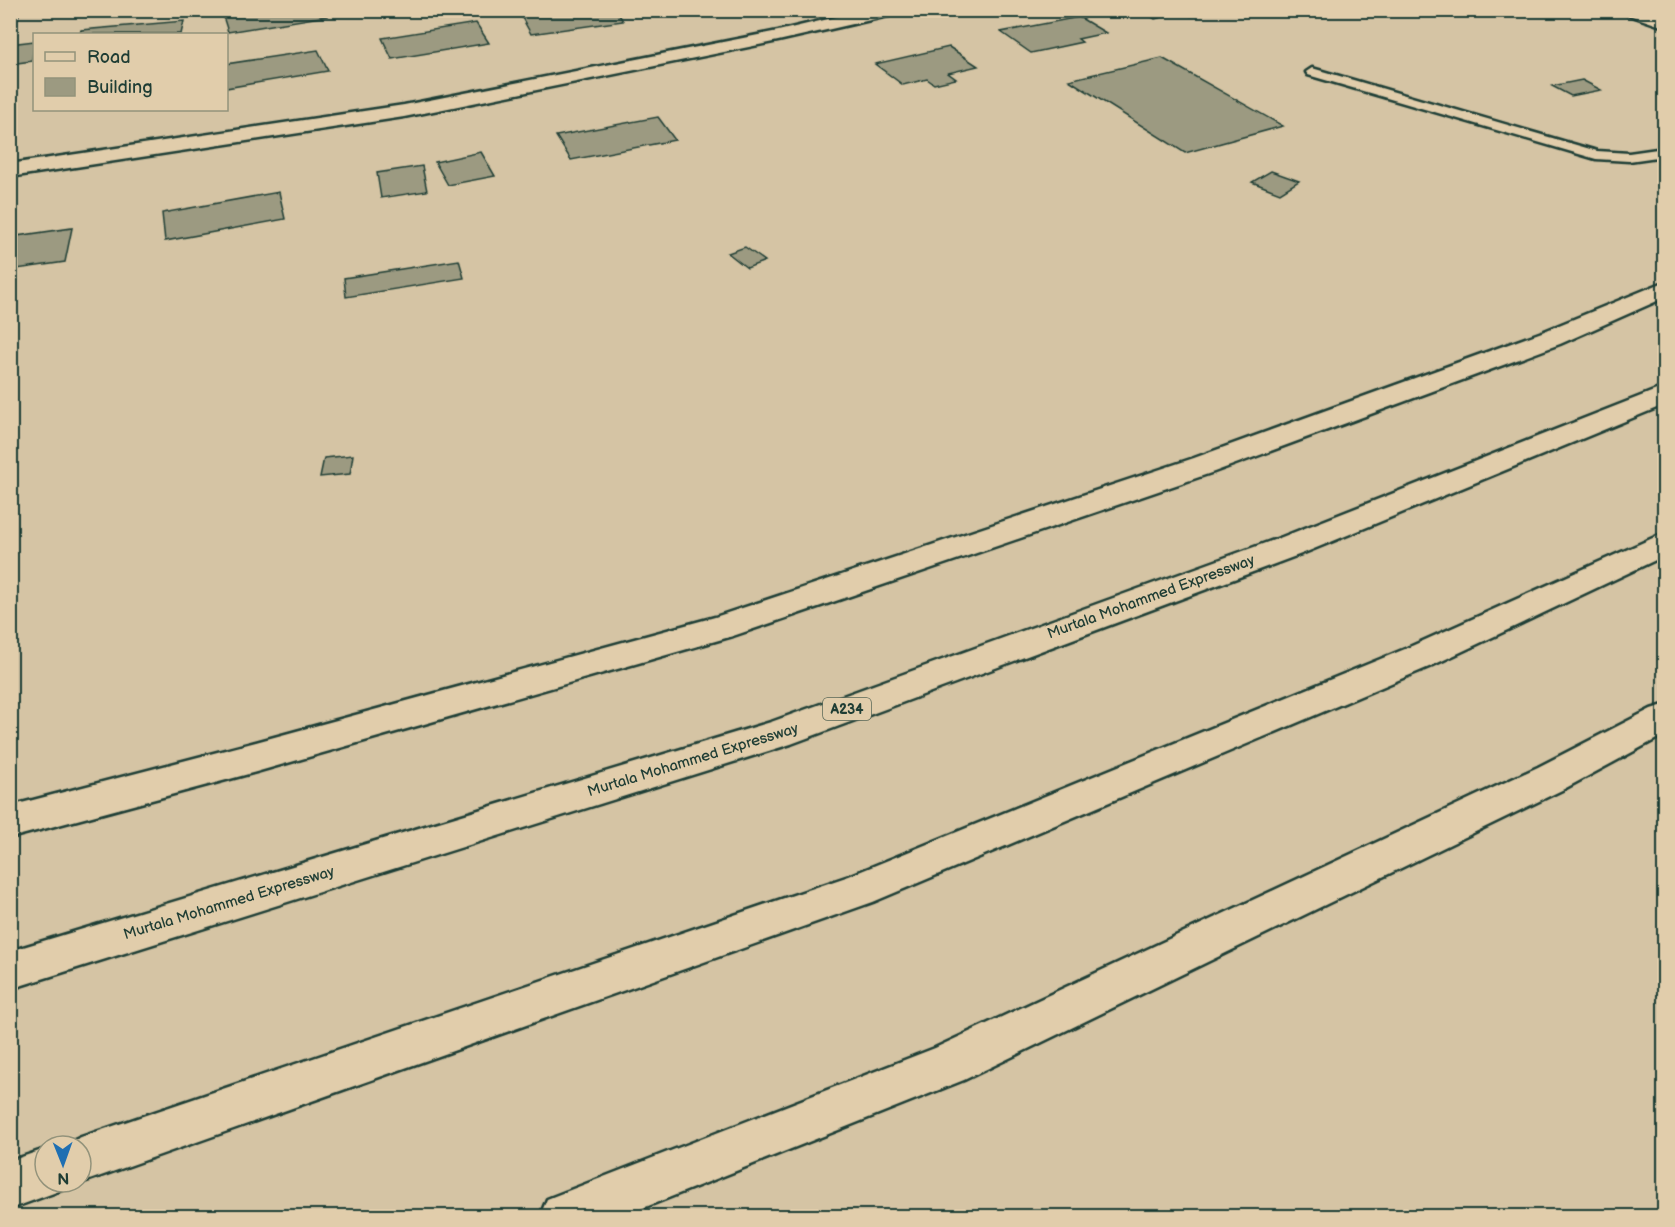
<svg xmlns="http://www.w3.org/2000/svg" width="1675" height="1227" font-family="'Balsamiq Sans',sans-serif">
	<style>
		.building { fill: #9c9a81; stroke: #1f3d34; stroke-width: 1.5 }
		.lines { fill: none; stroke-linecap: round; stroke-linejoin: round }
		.service-casing { stroke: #1f3d34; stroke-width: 5 }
		.minor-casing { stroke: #1f3d34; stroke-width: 5 }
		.trunk-casing { stroke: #1f3d34; stroke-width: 5 }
		.motorway-casing { stroke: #1f3d34; stroke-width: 5 }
		.service { fill: #e1cdab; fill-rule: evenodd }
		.minor { fill: #e1cdab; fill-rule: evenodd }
		.trunk { fill: #e1cdab; fill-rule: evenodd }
		.motorway { fill: #e1cdab; fill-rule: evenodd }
		.labels { text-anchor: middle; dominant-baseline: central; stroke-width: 4.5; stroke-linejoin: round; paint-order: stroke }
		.shield { fill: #e1cdab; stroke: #596858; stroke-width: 1.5 }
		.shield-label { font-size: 14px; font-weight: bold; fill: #1f3d34 }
		.street-label { font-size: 15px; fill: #1f3d34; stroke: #e1cdab }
	</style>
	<rect width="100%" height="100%" fill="#d5c4a4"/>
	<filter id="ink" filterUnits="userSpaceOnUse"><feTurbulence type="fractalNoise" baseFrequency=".0167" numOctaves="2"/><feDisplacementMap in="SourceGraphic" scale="12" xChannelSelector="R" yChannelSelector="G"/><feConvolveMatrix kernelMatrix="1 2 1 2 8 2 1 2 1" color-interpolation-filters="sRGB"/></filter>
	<g filter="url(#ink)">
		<!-- building -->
		<path class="building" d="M237 10H324L327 16 228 32 222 13Z
			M542 10H616L623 21 531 34 520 14Z
			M1140 10H1206L1209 12 1191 16 1183 12 1155 19Z
			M1079 17 1106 33 1078 39 1082 42 1031 53 1001 32Z
			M184 21 181 34H80L81 30Z
			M476 23 489 43 392 59 382 38Z
			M34 41 32 61 10 64V44Z
			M949 47 978 66 948 73 956 79 934 84 927 79 903 85 875 64Z
			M318 50 328 71 226 88V64Z
			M1162 58 1283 126 1185 153 1069 80Z
			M1582 80 1601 90 1571 96 1552 86Z
			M658 117 675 140 571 160 556 136Z
			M481 152 495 176 448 185 435 162Z
			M422 166 427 191 381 198 377 173Z
			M1271 171 1299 181 1280 193 1252 182Z
			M279 192 285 219 165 241 162 213Z
			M72 228 65 262 10 270V237Z
			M745 247 765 261 747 268 728 253Z
			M459 260 464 278 346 297 344 278Z
			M353 455 350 474 320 477 324 458Z"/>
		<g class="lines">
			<defs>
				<path id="service" d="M10 10H18L16 19 10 22Z
					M1312 68 1597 151 1629 153 1664 148V156L1629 161 1596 159 1308 75 1306 72Z"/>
				<path id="minor" d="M866 10H899L897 14 778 41 404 117 10 177V164L404 105 778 31Z
					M1624 10H1650L1664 16V27L1626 14Z"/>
				<path id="trunk" d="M1664 282V298L1560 344 1214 472 733 636 256 772 10 838V806L256 742 715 617 1194 458 1542 332Z
					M1664 705V735L1564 789 964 1080 623 1216H540L547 1199 935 1048 1538 767 1651 709Z"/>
				<path id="motorway" d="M1664 387V405L1304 553 791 744 10 989V951L771 722 1282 537Z
					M1664 533V556L1429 667 873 902 81 1183 77 1182H81V1146H63L81 1137 849 876 1405 649Z
					M45 1149V1182H65L62 1190 10 1209V1161Z"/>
			</defs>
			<!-- service casing -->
			<use href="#service" class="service-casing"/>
			<!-- minor casing -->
			<use href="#minor" class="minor-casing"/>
			<!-- trunk casing -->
			<use href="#trunk" class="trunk-casing"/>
			<!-- motorway casing -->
			<use href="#motorway" class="motorway-casing"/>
			<!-- service -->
			<use href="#service" class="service"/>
			<!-- minor -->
			<use href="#minor" class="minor"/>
			<!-- trunk -->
			<use href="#trunk" class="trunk"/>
			<!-- motorway -->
			<use href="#motorway" class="motorway"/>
		</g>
	</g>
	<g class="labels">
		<!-- shield labels -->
		<rect class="shield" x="823" y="698" width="48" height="22" rx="4.5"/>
		<g class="shield-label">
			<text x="847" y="709">A234</text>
		</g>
		<!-- street labels -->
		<g class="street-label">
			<text transform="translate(1151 597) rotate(-20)">Murtala Mohammed Expressway</text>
			<text transform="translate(693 760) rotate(-17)">Murtala Mohammed Expressway</text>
			<text transform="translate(229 903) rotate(-17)">Murtala Mohammed Expressway</text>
		</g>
	</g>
	<!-- margin -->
	<rect width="1675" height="1227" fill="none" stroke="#e1cdab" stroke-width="36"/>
	<rect x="18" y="18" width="1639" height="1191" fill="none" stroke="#1f3d34" stroke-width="2" filter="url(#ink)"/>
	<!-- legend -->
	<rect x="33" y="33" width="195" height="78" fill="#e1cdab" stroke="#93937b" stroke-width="1.5"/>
	<rect x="45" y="52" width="30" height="9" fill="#e1cdab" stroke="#93937b" stroke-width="1.5"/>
	<text x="87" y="63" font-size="18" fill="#1f3d34">Road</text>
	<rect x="45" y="78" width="30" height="18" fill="#9c9a81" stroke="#93937b" stroke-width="1.5"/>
	<text x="87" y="93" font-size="18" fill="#1f3d34">Building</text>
	<!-- north arrow -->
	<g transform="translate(63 1164) rotate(179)"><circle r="28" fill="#e1cdab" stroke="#93937b" stroke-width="1.5"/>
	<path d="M0-4.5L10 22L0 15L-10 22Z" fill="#1f6fb2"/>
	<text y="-9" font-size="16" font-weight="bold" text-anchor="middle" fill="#1f3d34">N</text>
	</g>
</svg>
